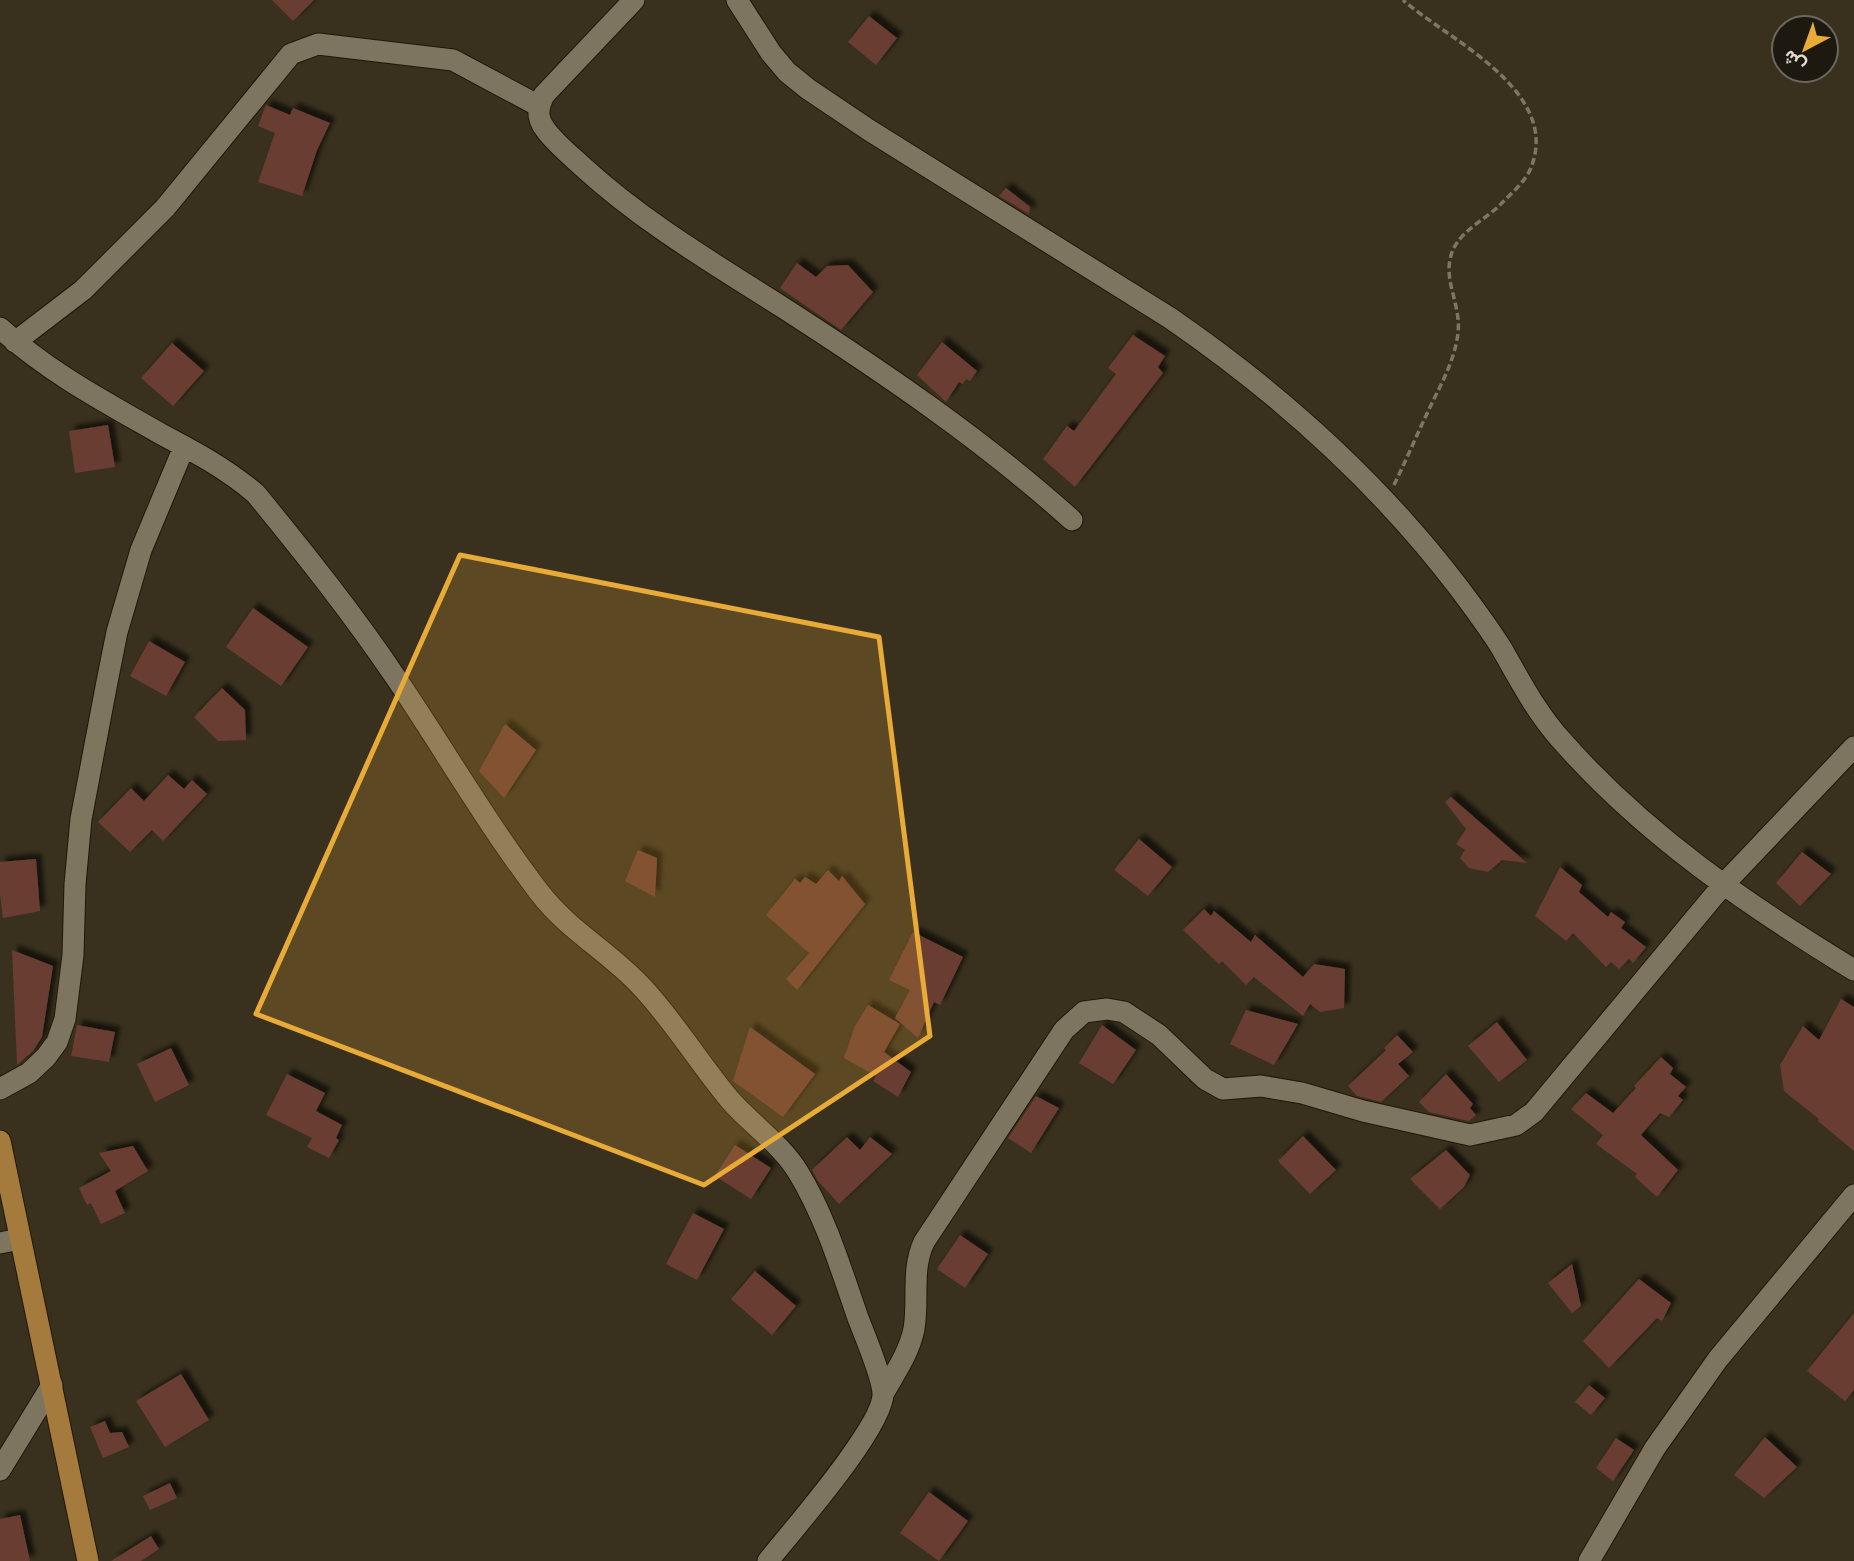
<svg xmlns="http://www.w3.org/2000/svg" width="1854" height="1561" font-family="Overpass,Vazirmatn,sans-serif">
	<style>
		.building { fill: #693d32; filter: url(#shadow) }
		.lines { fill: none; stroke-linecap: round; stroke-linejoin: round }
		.minor-casing { stroke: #201806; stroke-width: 23 }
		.major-casing { stroke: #201806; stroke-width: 23 }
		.path { stroke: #7c7665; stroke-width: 3.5; stroke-dasharray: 7 3.5; stroke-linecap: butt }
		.minor { stroke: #7e7560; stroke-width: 21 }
		.major { stroke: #a47a3d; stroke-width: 21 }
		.marked { fill: #e9ab38; fill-opacity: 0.2; stroke: #e9ab38; stroke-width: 5; stroke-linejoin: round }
	</style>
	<defs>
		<filter id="shadow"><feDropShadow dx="5.5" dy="-5.5" stdDeviation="2" flood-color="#0009"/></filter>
	</defs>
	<rect width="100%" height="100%" fill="#39311e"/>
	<!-- building -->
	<path class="building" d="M272 0H314L293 21Z
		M869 16 897 38 876 65 848 42Z
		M266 105 290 115 293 108 330 123 317 150 302 196 258 182 275 133 258 126Z
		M1006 188 1030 207 1029 214 999 196Z
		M797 263 816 277 827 266 848 265 873 292 841 330 780 288Z
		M1133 335 1165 356 1158 367 1163 373 1075 487 1043 459 1067 426 1074 431 1116 374 1108 368Z
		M942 342 977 371 970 381 966 379 963 384 959 382 946 402 917 375Z
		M172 343 204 371 173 406 141 378Z
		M108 425 115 467 75 473 69 431Z
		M253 608 308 647 281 686 226 647Z
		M149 641 185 662 166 696 130 676Z
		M222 688 245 710 246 740 218 741 194 717Z
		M505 724 536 750 504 798 479 771Z
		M168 775 184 789 192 780 207 794 163 841 152 830 130 852 98 822 131 788 144 801Z
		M1451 797 1527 863 1502 860 1488 872 1469 868 1460 858 1465 850 1456 844 1466 829 1445 802Z
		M1139 839 1172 867 1148 896 1114 870Z
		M638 850 657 858 655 897 625 881Z
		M1802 852 1831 874 1800 906 1776 883Z
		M36 859 40 911 3 918 0 894V862Z
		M1560 867 1582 885 1579 892 1608 917 1611 912 1625 922 1621 928 1646 947 1633 963 1629 959 1619 969 1611 962 1606 967 1573 933 1566 941 1535 916Z
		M828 870 839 881 842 876 865 904 797 990 786 979 809 953 766 915 795 879 800 883 805 877 816 884Z
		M1204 909 1211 916 1214 911 1251 942 1255 935 1303 977 1314 964 1345 969 1344 1008 1320 1012 1310 1004 1303 1016 1254 977 1246 985 1222 961 1219 964 1183 930Z
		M913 932 963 957 940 1005 934 1002 918 1038 895 1018 910 990 889 980Z
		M12 950 53 966 42 1037 33 1051 17 1065Z
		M1841 999 1854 1007V1151L1818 1121 1819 1119 1784 1091 1780 1065 1803 1026 1819 1040Z
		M868 1005 900 1024 884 1052 911 1072 898 1097 873 1081 876 1076 844 1058 855 1026Z
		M1246 1010 1298 1024 1274 1065 1230 1044Z
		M1497 1022 1527 1060 1499 1082 1468 1046Z
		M77 1025 115 1032 109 1062 71 1056Z
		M1102 1025 1136 1050 1113 1084 1079 1063Z
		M750 1027 815 1074 783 1117 733 1081Z
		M1397 1035 1413 1052 1398 1064 1409 1076 1381 1102 1357 1096 1348 1086 1386 1050 1384 1048Z
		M171 1048 189 1085 155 1102 137 1064Z
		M1661 1057 1673 1068 1670 1074 1686 1087 1678 1096 1683 1100 1669 1117 1660 1113 1641 1135 1678 1170 1657 1197 1635 1177 1637 1174 1596 1144 1603 1135 1571 1109 1586 1093 1613 1113 1636 1088 1634 1086Z
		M287 1074 325 1093 316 1111 342 1125 336 1138 339 1140 329 1158 307 1147 312 1138 266 1115Z
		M1446 1074 1473 1104 1470 1108 1476 1115 1469 1121 1429 1112 1419 1102Z
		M1036 1096 1059 1108 1031 1153 1008 1138Z
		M1303 1136 1336 1170 1310 1194 1278 1161Z
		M847 1137 860 1150 870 1137 892 1154 839 1204 818 1181 812 1170Z
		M735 1145 771 1168 751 1199 715 1176Z
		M133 1146 148 1171 115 1191 125 1213 101 1224 91 1203 87 1205 79 1188 111 1171 99 1153Z
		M1446 1150 1470 1175 1464 1187 1440 1209 1410 1179Z
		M693 1213 724 1229 697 1280 666 1264Z
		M960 1235 988 1254 965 1288 937 1269Z
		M1572 1264 1581 1306 1572 1313 1548 1283Z
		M755 1271 796 1306 772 1335 731 1299Z
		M1639 1279 1671 1303 1662 1321 1657 1318 1609 1368 1583 1341Z
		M1854 1313V1390L1845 1401 1807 1371Z
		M181 1374 209 1420 165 1447 136 1401Z
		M1589 1385 1605 1398 1591 1415 1575 1402Z
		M105 1421 110 1433 122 1432 129 1447 103 1458 90 1427Z
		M1765 1437 1797 1467 1764 1498 1734 1475Z
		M1616 1438 1634 1450 1613 1481 1596 1468Z
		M170 1483 177 1498 150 1510 143 1496Z
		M929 1492 968 1521 939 1561 900 1533Z
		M20 1515 30 1561H0V1519Z
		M151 1536 159 1549 141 1561H111Z"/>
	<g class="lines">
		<defs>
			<path id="minor" d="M634 0 544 95C538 108 536 117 545 129 555 143 570 155 583 167 643 222 713 263 782 307 883 372 982 439 1072 520
				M737 0 771 53 787 72 808 89 869 130 1170 318C1279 393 1379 483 1459 588 1474 608 1489 628 1502 649 1520 681 1538 715 1563 742 1645 835 1749 906 1854 970
				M0 328C48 372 105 402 161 434 195 452 227 469 256 494 305 554 353 614 396 678 444 749 487 824 539 892 569 931 608 951 641 986 674 1021 699 1063 730 1100 752 1125 781 1144 798 1172 825 1216 841 1269 858 1318 865 1336 882 1376 883 1393 885 1425 791 1532 768 1561
				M15 342 83 290 165 208 291 54 318 44 453 60 539 106
				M0 1089 29 1073 46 1057 57 1042 65 1019 73 955 75 884 81 819 107 682 117 632 141 550 184 447
				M0 1243 20 1239
				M883 1394C895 1373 909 1353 914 1329 919 1299 911 1270 924 1242L1064 1030 1084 1012 1107 1009 1124 1012 1159 1035 1205 1079 1223 1089 1261 1086 1302 1093 1363 1111 1470 1135 1516 1125 1534 1112 1723 885 1854 747
				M0 1470 52 1385
				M1589 1561 1655 1448 1718 1359 1854 1195"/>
			<path id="major" d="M0 1141 88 1561"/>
		</defs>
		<!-- minor casing -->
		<use href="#minor" class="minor-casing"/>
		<!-- major casing -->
		<use href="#major" class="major-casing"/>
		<!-- path -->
		<path class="path" d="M1394 485C1407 458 1419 430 1432 403 1443 381 1455 358 1458 333 1461 306 1445 283 1450 260 1454 234 1482 222 1499 206 1510 194 1527 181 1532 165 1559 89 1447 39 1403 0"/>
		<!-- minor -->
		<use href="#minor" class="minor"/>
		<!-- major -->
		<use href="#major" class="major"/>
	</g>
	<!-- marked area -->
	<path class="marked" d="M460 555 879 637 930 1036 704 1185 256 1014Z"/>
	<!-- north arrow -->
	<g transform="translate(1805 49) rotate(221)"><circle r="33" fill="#1d1911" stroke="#6b675d" stroke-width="2"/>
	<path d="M0-5L12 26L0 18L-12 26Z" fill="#e9ab38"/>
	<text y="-10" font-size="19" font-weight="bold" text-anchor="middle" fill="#e0dbcf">ش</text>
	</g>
</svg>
